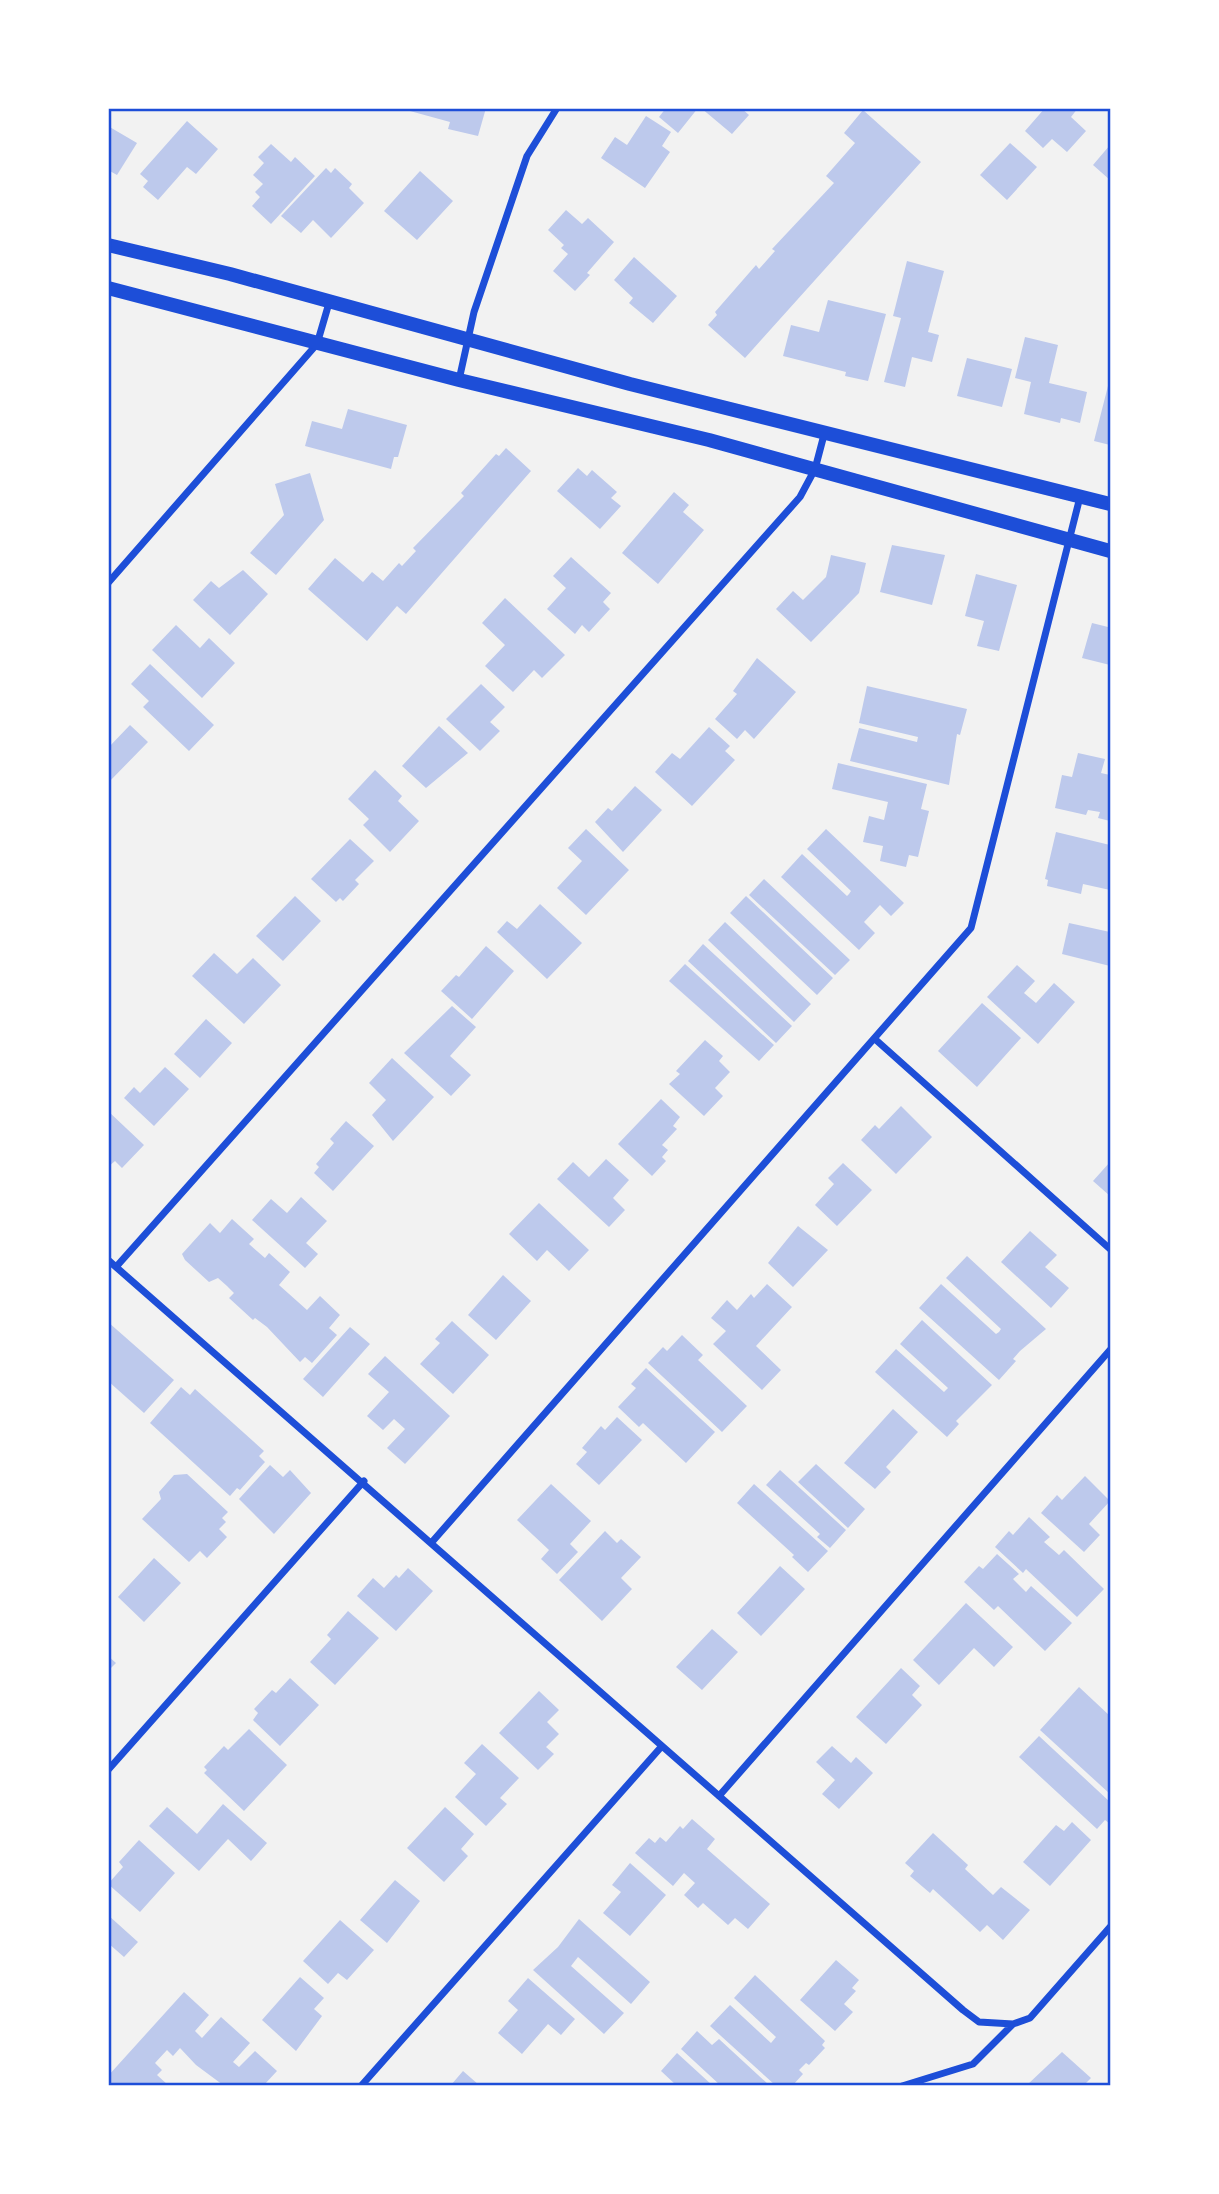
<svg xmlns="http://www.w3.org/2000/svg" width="1219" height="2194" font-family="Georgia,serif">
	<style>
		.building { fill: #bdc9ec }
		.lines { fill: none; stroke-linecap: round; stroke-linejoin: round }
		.minor { stroke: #1d4ed8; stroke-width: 7 }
		.secondary { stroke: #1d4ed8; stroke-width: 14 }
		.neatline { fill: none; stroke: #1d4ed8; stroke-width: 2.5 }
	</style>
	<rect width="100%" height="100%" fill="#f2f2f2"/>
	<!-- building -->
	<path class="building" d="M399 108H486L478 136 448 129 450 122Z
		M666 108H698L678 133 659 117Z
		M701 108H741L749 115 732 134Z
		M1045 108H1078L1071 117 1086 131 1067 152 1052 139 1043 148 1025 131Z
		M863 110 921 162 745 358 708 325 717 315 715 312 756 265 759 269 775 251 772 249 834 183 826 176 855 143 844 133Z
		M646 116 671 132 662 146 670 152 645 188 601 158 615 137 627 145Z
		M187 121 218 149 196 174 187 167 158 200 143 187 148 181 140 174Z
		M108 126 137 143 117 175 108 170Z
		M1010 143 1037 167 1007 200 980 175Z
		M271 144 291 162 295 157 315 176 271 224 252 206 260 197 255 192 263 184 253 175 264 163 258 157Z
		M1110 145V180L1093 165Z
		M326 168 331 173 335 168 352 184 349 188 364 203 331 238 313 220 301 233 281 216Z
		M420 171 453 201 417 240 384 211Z
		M566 210 582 224 588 218 614 242 587 273 590 275 575 291 553 271 568 254 561 248 564 245 548 230Z
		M634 257 677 296 653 323 629 303 633 298 614 280Z
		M907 261 944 271 928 332 939 335 932 362 912 357 905 387 884 382 901 318 893 316Z
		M828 300 886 314 868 381 845 376 846 372 783 356 791 325 819 332Z
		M1025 337 1058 345 1049 383 1087 392 1080 423 1061 418 1060 423 1024 414 1031 382 1015 378Z
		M967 358 1012 369 1002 407 957 396Z
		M1110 378V445L1094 441Z
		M348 409 407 425 398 457H394L391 469 305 446 312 421 342 429Z
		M506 448 531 471 406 614 397 606 367 641 308 589 335 558 363 582 372 572 383 581 399 563 402 566 416 551 413 548 464 496 461 493 496 454 499 456Z
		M578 468 587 476 592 470 617 492 611 498 621 506 600 529 557 491Z
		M310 473 324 520 276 575 250 553 284 515 275 484Z
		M674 492 689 505 683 512 704 530 658 584 622 553Z
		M892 545 945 555 932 605 880 592Z
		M831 555 866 563 859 593 811 642 776 609 793 591 803 600 826 577Z
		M571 557 611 593 603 602 610 609 589 632 582 625 575 634 547 609 566 588 553 576Z
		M243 570 268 594 230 635 193 600 211 581 219 588Z
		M976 574 1017 585 999 651 977 646 984 621 965 616Z
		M505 598 565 655 542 678 534 670 513 692 485 666 505 645 482 623Z
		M1110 622V665L1082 658 1092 623 1108 627Z
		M176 625 200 648 209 638 235 663 202 698 152 650Z
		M757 658 796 692 754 739 745 730 737 739 715 719 737 694 733 691Z
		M150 664 214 725 189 751 143 707 149 701 131 684Z
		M481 684 505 707 490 722 500 731 480 751 446 719Z
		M867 686 967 709 960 735 957 734 949 785 850 761 859 728 917 742 918 737 859 723Z
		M130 725 148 742 108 783V748Z
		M439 726 468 753 426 788 402 766Z
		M709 727 730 746 725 751 735 760 692 806 655 772 672 753 680 759Z
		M1078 753 1105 759 1101 773 1110 775V821L1098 818 1100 812 1088 810 1086 815 1055 808 1062 775 1072 777Z
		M838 763 927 784 921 809 929 811 918 857 909 855 906 867 880 861 883 846 863 842 869 816 884 820 888 802 832 789Z
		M375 770 402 796 398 801 419 821 390 852 363 825 369 819 348 799Z
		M635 786 662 810 623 852 595 822 608 808 612 811Z
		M586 829 629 870 586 915 557 888 582 861 568 848Z
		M826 829 904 903 891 916 880 905 864 922 875 933 859 950 781 877 802 854 847 896 849 894 851 891 807 849Z
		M1056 832 1110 845V890L1083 884 1081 894 1047 886 1048 880 1045 879Z
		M350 839 374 861 355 880 359 884 343 901 340 898 336 902 311 879Z
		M764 879 850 960 835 975 749 895Z
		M295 896 321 921 283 961 256 936Z
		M746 896 833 978 817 995 730 913Z
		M540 904 582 943 547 979 497 932 507 921 517 929Z
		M725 922 811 1004 794 1022 708 940Z
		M1069 923 1110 932V966L1062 954Z
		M703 944 792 1026 776 1043 688 961Z
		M486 946 514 971 472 1019 441 991 456 975 459 977Z
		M214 953 237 974 253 958 281 985 244 1024 192 976Z
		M685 964 774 1045 759 1061 669 981Z
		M1017 965 1035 981 1024 993 1036 1003 1054 983 1075 1002 1038 1044 987 997Z
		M982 1003 1021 1038 977 1087 938 1051Z
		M452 1006 476 1027 450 1056 471 1075 451 1096 404 1053Z
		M206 1019 232 1043 200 1078 174 1054Z
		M705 1040 723 1056 719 1061 730 1072 715 1088 723 1096 704 1116 669 1084 680 1074 676 1071Z
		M392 1058 434 1097 393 1141 372 1115 386 1100 369 1083Z
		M165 1067 189 1089 154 1126 124 1098 134 1087 140 1093Z
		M661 1099 680 1117 673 1126 677 1129 662 1145 668 1150 662 1157 666 1161 652 1176 618 1144Z
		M901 1106 932 1137 896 1174 861 1140 875 1125 879 1129Z
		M108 1111 144 1145 122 1168 115 1161 108 1167Z
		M346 1121 374 1146 333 1191 314 1173 319 1167 316 1164 334 1143 330 1139Z
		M606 1159 629 1180 613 1198 625 1210 609 1227 557 1179 573 1162 589 1177Z
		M1110 1162V1196L1093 1181Z
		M843 1163 872 1190 837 1226 815 1205 834 1184 828 1178Z
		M301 1197 327 1221 306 1243 318 1254 305 1268 252 1220 271 1199 287 1213Z
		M539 1203 589 1250 569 1271 547 1250 537 1261 509 1234Z
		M232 1219 254 1239 249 1244 265 1258 269 1253 290 1272 279 1285 307 1310 320 1296 340 1315 329 1328 337 1335 312 1363 305 1357 300 1362 267 1327 255 1318 253 1320 229 1298 234 1293 227 1286 218 1278 209 1282 185 1260 182 1254 210 1223 220 1233Z
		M798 1226 828 1250 793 1287 768 1263Z
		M1030 1231 1057 1255 1045 1267 1069 1288 1051 1308 1001 1262Z
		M967 1256 1046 1329 1020 1351 1013 1359 1016 1361 999 1380 919 1308 941 1284 996 1334 999 1332 1001 1329 946 1278Z
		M503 1275 531 1301 496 1340 468 1315Z
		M767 1284 792 1307 756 1346 781 1370 762 1390 713 1344 726 1331 711 1318 727 1300 737 1310 751 1294 754 1298Z
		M922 1320 992 1385 956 1421 959 1424 947 1437 875 1372 896 1349 944 1392 948 1388 900 1344Z
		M452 1321 489 1355 453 1394 420 1364 440 1343 435 1339Z
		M108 1322 174 1380 144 1413 108 1381Z
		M350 1327 370 1344 323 1397 303 1379Z
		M682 1335 703 1355 698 1360 747 1406 722 1432 648 1363 663 1347 667 1351Z
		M385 1356 450 1416 405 1464 387 1448 405 1429 394 1419 383 1430 367 1416 389 1392 368 1374Z
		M646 1368 715 1432 686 1463 643 1423 639 1427 618 1407 636 1388 631 1384Z
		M181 1387 190 1395 195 1389 264 1451 259 1456 265 1462 240 1490 237 1488 230 1496 150 1423Z
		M893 1409 918 1432 886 1467 891 1472 875 1489 844 1463Z
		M617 1417 642 1440 599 1485 576 1464 587 1452 582 1448 601 1426 605 1430Z
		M816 1464 865 1509 848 1528 798 1482Z
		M270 1465 283 1477 290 1470 311 1493 274 1534 239 1499Z
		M780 1470 846 1530 830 1548 817 1537 820 1534 766 1485Z
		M187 1474 228 1512 222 1518 226 1522 219 1529 227 1537 207 1558 200 1551 189 1562 142 1519 161 1499 159 1492 174 1475Z
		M1085 1476 1110 1501 1089 1524 1100 1535 1084 1552 1041 1513 1057 1495 1062 1500Z
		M551 1484 591 1521 570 1544 578 1552 557 1574 541 1559 549 1550 517 1520Z
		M754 1484 828 1551 808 1572 792 1557 794 1555 737 1503Z
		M1029 1517 1050 1537 1044 1542 1059 1555 1064 1550 1104 1589 1077 1617 1026 1569 1023 1573 995 1547 1009 1531 1013 1535Z
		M605 1531 617 1543 621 1539 641 1557 621 1578 632 1589 602 1621 559 1580Z
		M997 1554 1019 1574 1013 1579 1026 1592 1031 1586 1072 1623 1045 1651 998 1606 994 1610 964 1582 979 1566 983 1569Z
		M154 1558 181 1583 144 1622 118 1597Z
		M780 1566 805 1589 761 1636 737 1613Z
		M408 1568 433 1591 396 1631 357 1596 373 1578 384 1588 396 1575 399 1578Z
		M966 1603 1013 1647 994 1667 974 1648 939 1685 913 1660Z
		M348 1611 379 1638 335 1685 310 1662 331 1639 327 1635Z
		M712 1629 738 1652 702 1690 676 1667Z
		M108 1656 116 1663 108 1671Z
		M901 1668 920 1686 912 1695 922 1705 886 1744 856 1717Z
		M290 1678 319 1705 280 1746 253 1720 258 1713 254 1709 272 1690 276 1693Z
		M1079 1687 1110 1716V1794L1040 1730Z
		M539 1691 559 1710 547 1722 559 1734 546 1747 554 1754 538 1770 499 1733Z
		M249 1729 287 1765 244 1811 204 1773 207 1770 204 1767 224 1746 228 1750Z
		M1039 1736 1110 1802V1824L1105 1820 1097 1829 1019 1757Z
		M482 1744 519 1778 500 1798 507 1804 486 1826 455 1797 476 1774 464 1763Z
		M832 1746 851 1763 856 1757 873 1773 839 1809 822 1794 835 1780 816 1762Z
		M223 1804 267 1843 251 1861 228 1839 199 1871 149 1826 167 1807 197 1834Z
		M445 1807 474 1834 461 1849 468 1856 444 1882 407 1848Z
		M692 1819 715 1839 707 1849 770 1904 748 1929 735 1918 728 1925 703 1903 698 1908 684 1895 695 1883 684 1873 673 1886 635 1853 649 1838 655 1843 660 1837 666 1842 680 1826 683 1829Z
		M1072 1822 1091 1840 1050 1886 1023 1862 1056 1825 1064 1831Z
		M933 1833 968 1865 965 1869 993 1895 1001 1887 1030 1910 1003 1940 987 1925 980 1932 933 1889 930 1893 910 1876 914 1871 905 1863Z
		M139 1840 175 1873 140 1912 108 1884 123 1867 119 1862Z
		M630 1863 666 1895 630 1936 603 1913 621 1892 612 1885Z
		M395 1880 420 1901 387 1943 360 1920Z
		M108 1915 138 1942 124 1957 108 1943Z
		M579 1919 650 1982 631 2004 578 1957 571 1966 624 2013 604 2034 533 1970 558 1947Z
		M340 1920 374 1950 347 1980 338 1973 328 1984 303 1961Z
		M836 1960 859 1980 852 1988 856 1991 844 2004 853 2012 835 2031 800 2000Z
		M755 1975 825 2041 822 2045 825 2048 809 2065 806 2063 799 2070 803 2074 793 2085H775L710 2026 730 2005 771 2043 776 2037 734 1998Z
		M300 1977 324 1998 314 2009 322 2016 296 2051 262 2020Z
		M528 1978 575 2019 561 2035 548 2024 522 2054 498 2033 518 2010 508 2001Z
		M184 1992 209 2015 195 2031 202 2038 221 2017 250 2043 233 2062 239 2067 255 2051 277 2071 264 2085H223L196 2065 180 2048 173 2056 167 2050 155 2063 162 2070 157 2075 168 2085H108V2076Z
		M697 2031 712 2045 719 2039 769 2085H720L681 2049Z
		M1062 2052 1091 2078 1084 2085H1027Z
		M677 2053 712 2085H676L661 2071Z
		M463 2071 479 2085H451Z"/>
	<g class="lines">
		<!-- minor -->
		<path class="minor" d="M459 380 474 312 527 156 557 108
			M108 583 317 344 329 303
			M876 1040 1110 1249
			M108 1260 963 2010 979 2022 1013 2024
			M116 1267 800 497 815 469 825 431
			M432 1542 971 928 1080 497
			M108 1770 364 1481
			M719 1796 1110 1350
			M361 2086 662 1746
			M902 2086 973 2064 1013 2024 1030 2018 1110 1927"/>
		<!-- secondary -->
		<path class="secondary" d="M108 245 230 274 630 384 1110 504
			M108 288 459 380 709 440 1110 551"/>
	</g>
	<!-- border -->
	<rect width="1219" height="2194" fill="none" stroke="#ffffff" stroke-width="220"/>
	<rect x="110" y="110" width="999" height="1974" class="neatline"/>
</svg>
